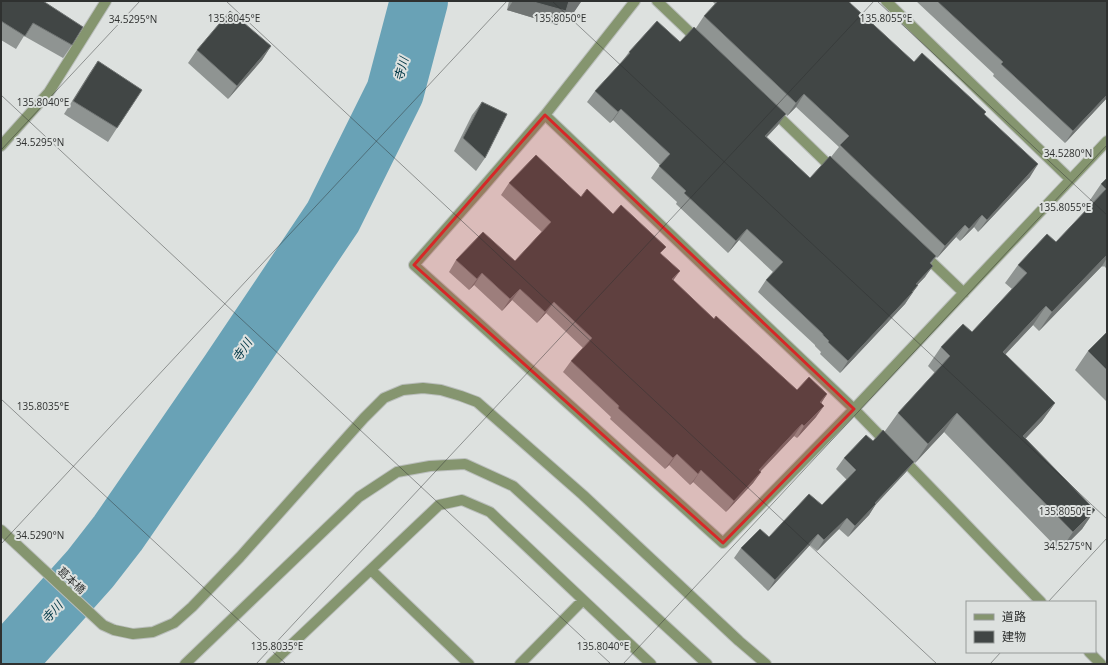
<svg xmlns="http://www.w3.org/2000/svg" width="1108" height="665" font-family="'Open Sans','Noto Sans JP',sans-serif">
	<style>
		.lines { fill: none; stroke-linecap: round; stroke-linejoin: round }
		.river { stroke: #69a2b6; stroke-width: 58 }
		.minor-casing { stroke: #babebc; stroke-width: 12 }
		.minor { stroke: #85956f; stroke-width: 10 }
		.wall { fill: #8f9492; fill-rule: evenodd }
		.shaded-wall { fill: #707473 }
		.building { fill: #414645; stroke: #707473 }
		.marked { fill: #d62828; fill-opacity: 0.2; stroke: #d62828; stroke-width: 3; stroke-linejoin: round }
		.ticks { fill: none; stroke: #2f3130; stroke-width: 1; stroke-opacity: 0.45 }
		.labels { text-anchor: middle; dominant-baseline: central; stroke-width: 4; stroke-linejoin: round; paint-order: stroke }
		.street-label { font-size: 11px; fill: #2f3130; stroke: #dde1df }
		.water-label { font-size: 12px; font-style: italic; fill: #003746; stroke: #dde1df }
		.ticks-label { font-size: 10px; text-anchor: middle; fill: #2f3130; stroke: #dde1df; stroke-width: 4; stroke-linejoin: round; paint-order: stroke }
	</style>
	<rect width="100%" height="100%" fill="#dde1df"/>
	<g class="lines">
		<!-- river -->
		<path class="river" d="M5 664 90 569 118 533 229 372 333 217 395 92 419 1"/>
		<defs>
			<path id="minor" d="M635 1 545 115 483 187 414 265 723 543 854 409 1107 141
				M657 1 699 41
				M886 1 1070 179
				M773 111 835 171
				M545 115 854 409 888 444
				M1 146 49 92 106 1
				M922 253 964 293
				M901 457 1041 602
				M1 530 103 625 114 630 133 634 153 632 174 623 192 607 240 557 364 418 384 398 403 390 423 388 441 390 461 396 477 402 583 495 739 641 766 664
				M371 570 469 664
				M1089 652 1101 664
				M185 664 359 497 397 472 430 466 465 464 513 486 707 664
				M271 664 439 505 462 500 490 512 651 664
				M520 664 583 600"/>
		</defs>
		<!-- minor casing -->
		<use href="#minor" class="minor-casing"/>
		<!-- minor -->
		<use href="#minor" class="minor"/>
	</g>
	<!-- wall -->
	<path class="wall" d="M1 1 72 45 63 58 24 36 16 49 1 40Z
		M509 1H581L572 15 565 13 557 25 507 10Z
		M712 1H852L850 3 914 62 984 114 1030 177 978 232 974 227 960 241 956 237 937 258 936 257 931 264 925 277 917 285 905 304 840 373 820 354 821 352 815 346V345L758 292 766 280 773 272 739 240 728 253 676 204 677 202 651 178 660 165 613 120 610 123 587 102 595 91 621 63 629 52 680 42 696 28 704 16 715 4ZM796 107 839 147 831 157 810 178 767 137 778 125 786 114 787 116Z
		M916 1H1107V98L1065 143 993 76 994 74Z
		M271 46 262 60 228 99 188 63 197 50Z
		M98 61 117 128 108 142 64 114 89 74Z
		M482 102 485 158 476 171 454 151 472 115Z
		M1107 178V269L1104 266 1103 267 1102 266 1039 331 1033 325 1005 354 1055 403 1042 421 1025 439 1095 510 1082 529 1060 551 944 432 915 463 914 462 906 472 876 504 869 515 848 537 839 529 817 551 810 545 768 591 734 558 741 548 769 537 822 505 847 480 836 469 844 458 873 441 885 431 898 413 935 373 928 366 941 347 972 332 1012 289 1005 283 1018 265 1056 242 1091 206 1088 203 1101 184Z
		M509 183 581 197 613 214 661 253 673 281 714 319 797 390 827 394 821 403 816 417 797 438 794 436 761 471V472L753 483 726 512 693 482 690 485 669 465 665 469 610 419 611 417 563 372 571 361 583 348 546 313 537 323 512 300 502 311 474 285 469 290 449 272 456 260 515 261 542 232 501 195Z
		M1107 332V402L1075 370 1088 351Z"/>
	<!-- shaded-wall -->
	<path class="shaded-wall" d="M513 1H577L581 2 572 15 565 13 557 25 507 10Z
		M271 46 262 60 228 99 237 86Z
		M804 94 796 107 787 116 796 103Z
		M1107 95V98L1065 143 1073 131Z
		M621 109 613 120 610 123 618 112Z
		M786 114 778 125 757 147 765 136Z
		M1038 164 1030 177 978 232 987 220Z
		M982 215 974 227 960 241 969 229Z
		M965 225 956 237 937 258 945 246Z
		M747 229 739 240 728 253 736 241Z
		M1107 255V258L1102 266 1039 331 1052 312Z
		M933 266 925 277 908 295 916 284Z
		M680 271 672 282V279Z
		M482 273 474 285 469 290 477 279Z
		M918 285 905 304 840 373 848 361Z
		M520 289 512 300 502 311 510 299Z
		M554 302 546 313 537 323 545 312Z
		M1046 306 1033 325 990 371 1003 352Z
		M827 394 820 405V402Z
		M1055 403 1042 421 1010 455 1023 436Z
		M824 406 816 417 797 438 804 426Z
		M957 413 944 432 915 463 928 444Z
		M802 424 794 436 751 481 759 470Z
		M677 454 669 465 665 469 673 458Z
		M914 462 906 472 867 514 875 503Z
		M701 470 693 482 690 485 698 474Z
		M761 472 753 483 726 512 734 501Z
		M876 504 869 515 848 537 855 526Z
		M1095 510 1082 529 1060 551 1073 532Z
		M847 518 839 529 817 551 824 540Z
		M818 534 810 545 768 591 775 580Z"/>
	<!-- building -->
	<path class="building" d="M1 1H43L83 27 72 45 33 23 25 36 1 21Z
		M530 1H569L566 11Z
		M718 1H849V2L914 62 922 53 986 112 984 114 1038 164 987 220 982 215 969 229 965 225 945 246 840 145 849 136 804 94 796 103 704 16Z
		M937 1H1107V95L1073 131 1001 64 1003 62Z
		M230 11 271 46 237 86 197 50Z
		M657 21 680 42 694 27 786 114 765 136 810 178 830 156 936 256 930 263 933 266 916 284 918 285 912 292H913L848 361 828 342 829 341 823 335V334L766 280 783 262 747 229 736 241 684 193 686 191 659 166 670 154 621 109 618 112 595 91 630 53 629 52Z
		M98 61 142 90 117 128 73 101Z
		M482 102 507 114 485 158 463 138Z
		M536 155 581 197 587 189 613 214 621 205 666 247 660 253 680 271 672 279 714 319 716 316 797 390 809 377 827 394 820 402 824 406 804 426 802 424 759 470 761 472 734 501 701 470 698 474 677 454 673 458 618 408 619 406 571 361 592 338 554 302 545 312 520 289 510 299 482 273 477 279 456 260 483 232 515 261 551 222 509 183Z
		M1107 178V255L1052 312 1046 306 1003 352 1055 403 1023 436 1095 510 1073 532 957 413 928 444 898 413 950 356 941 347 963 324 972 332 1027 273 1018 265 1047 234 1056 242 1106 189 1101 184Z
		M1107 332V370L1088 351Z
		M883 430 914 462 875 503 876 504 855 526 847 518 824 540 818 534 775 580 741 548 760 529 769 537 809 494 822 505 856 470 844 458 866 435 873 441Z"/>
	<!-- marked area -->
	<path class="marked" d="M545 115 854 409 723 543 414 265Z"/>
	<!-- ticks -->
	<path class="ticks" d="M226 1 937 664M552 1 1107 519M877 1 1107 215M1 95 611 664M1 150 140 1M1 399 286 664M1 544 507 1M1048 602 1107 538M256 664 874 1M623 664 1107 145M990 664 1001 652"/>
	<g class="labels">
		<!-- street labels -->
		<g class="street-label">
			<text transform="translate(72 580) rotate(43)">葛本橋</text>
		</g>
		<!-- water labels -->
		<g class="water-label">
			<text transform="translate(401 69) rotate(-75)">寺川</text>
			<text transform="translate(242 350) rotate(-56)">寺川</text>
			<text transform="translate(52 612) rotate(-48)">寺川</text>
		</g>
	</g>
	<g class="ticks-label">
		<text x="234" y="22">135.8045°E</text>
		<text x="560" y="22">135.8050°E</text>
		<text x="886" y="22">135.8055°E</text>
		<text x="133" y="23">34.5295°N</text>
		<text x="43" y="106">135.8040°E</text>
		<text x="40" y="146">34.5295°N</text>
		<text x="1068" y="157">34.5280°N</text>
		<text x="1065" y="211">135.8055°E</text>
		<text x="43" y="410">135.8035°E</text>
		<text x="1065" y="515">135.8050°E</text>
		<text x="40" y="539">34.5290°N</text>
		<text x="1068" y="550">34.5275°N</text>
		<text x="277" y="650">135.8035°E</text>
		<text x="603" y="650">135.8040°E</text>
	</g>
	<!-- border -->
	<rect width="1108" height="665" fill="none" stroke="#2f3130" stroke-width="4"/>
	<!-- legend -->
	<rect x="966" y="601" width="130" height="52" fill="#dde1df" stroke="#979b99"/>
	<rect x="974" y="614" width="20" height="6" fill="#85956f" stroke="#979b99"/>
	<text x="1002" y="621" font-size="12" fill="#2f3130">道路</text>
	<rect x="974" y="631" width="20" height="12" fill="#414645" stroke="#979b99"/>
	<text x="1002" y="641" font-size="12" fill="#2f3130">建物</text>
</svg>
